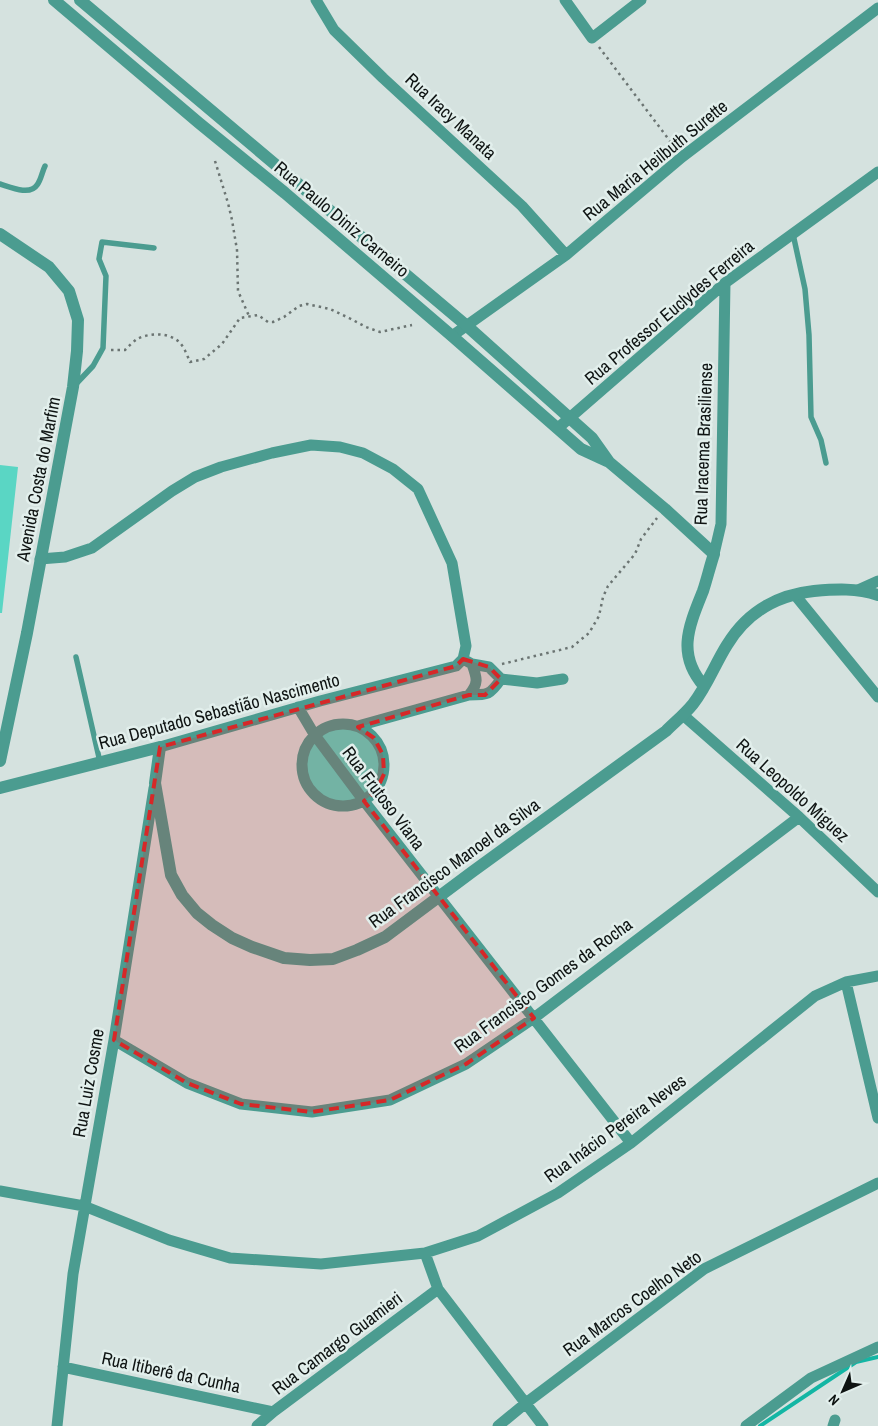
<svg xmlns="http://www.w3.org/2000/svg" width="878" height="1426" font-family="'Archivo Narrow',sans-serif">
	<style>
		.green { fill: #5ad6c4 }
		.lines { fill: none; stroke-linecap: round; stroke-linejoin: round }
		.stream { stroke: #13b6a4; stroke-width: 4 }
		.path { stroke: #6b7472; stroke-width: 2.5; stroke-dasharray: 2.5 4; stroke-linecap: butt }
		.service { stroke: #4b9c90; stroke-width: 5.5 }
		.minor { stroke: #4b9c90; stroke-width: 11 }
		.tertiary { stroke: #4b9c90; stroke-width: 12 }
		.marked { fill: #d62828; fill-opacity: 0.2; stroke: #d62828; stroke-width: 4; stroke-dasharray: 10 6; stroke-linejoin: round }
		.labels { text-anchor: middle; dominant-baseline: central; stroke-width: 5; stroke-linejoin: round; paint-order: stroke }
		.street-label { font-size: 18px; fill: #0f1413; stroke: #e2efec }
	</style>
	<rect width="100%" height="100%" fill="#d5e2df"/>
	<!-- green -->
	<path class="green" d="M0 465 18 467 2 613H0Z
		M302 765a41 41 0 1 1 82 0a41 41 0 1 1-82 0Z"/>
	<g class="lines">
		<!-- stream -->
		<path class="stream" d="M760 1426 856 1362 878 1357"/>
		<!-- path -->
		<path class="path" d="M599 47 676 149
			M215 161 228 203 232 220 237 250 238 291 249 316
			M111 350H125C129 346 133 342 137 339 149 333 167 332 178 341 184 346 187 355 190 362L204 359 222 344 240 318 258 315 268 322H273L284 317 299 306 307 304 330 309 349 318 366 327 380 332 412 325
			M502 664 572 647 589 633 599 616 603 597 608 586 635 554 641 539 657 518"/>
		<!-- service -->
		<path class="service" d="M0 184C10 187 30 196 37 185 41 180 42 172 45 166
			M793 234 805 289 809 335 811 417 821 440 826 463
			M76 384 93 366 103 348 106 276 99 259 102 242 154 248
			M76 657 100 762"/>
		<!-- minor -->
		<path class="minor" d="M316 0 334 30 383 78 522 206 566 255
			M565 0 592 38 641 0
			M452 336 566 255 682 157 878 8
			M558 428 725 283 878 172
			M714 554 721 524 725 283
			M40 559 65 557 92 548 172 491 195 477 221 467 272 453 311 445 340 447 363 453 393 469 418 489 452 563 466 646 463 659 456 666 320 701 160 747
			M858 590 878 581
			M795 595 878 697
			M463 659 472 664C477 678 479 683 469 695
			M472 664 489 667 501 679
			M298 707 314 734 364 801 631 1143
			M683 715 799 817 878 892
			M302 765a41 41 0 1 1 82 0a41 41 0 1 1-82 0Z
			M358 726 469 695C488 695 490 695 501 679L537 683 563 679
			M846 982 878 1118
			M114 1040 187 1083 241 1104 312 1112 390 1100 466 1064 534 1018 799 817
			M0 1191 84 1206 169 1240 230 1258 321 1264 425 1253 478 1236 558 1193 631 1143 815 996 846 982 878 976
			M425 1253 438 1289 543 1426
			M63 1367 273 1412
			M57 1426 73 1274 114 1040 154 788
			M257 1426 273 1412 438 1289
			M498 1426 526 1403 704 1269 878 1183
			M746 1426 811 1378 878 1347
			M833 1426 835 1420"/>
		<!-- tertiary -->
		<path class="tertiary" d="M54 0 199 123 285 193 452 336 581 449 607 461
			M80 0 467 326 592 438 609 462 665 509 714 554C710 566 707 579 703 591 689 626 676 654 704 686
			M0 234 49 267 69 291 78 320 77 351 73 387 27 633 0 761
			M0 788 160 747 155 783 171 875 182 895 197 913 212 925 232 938 252 947 284 958 310 960 333 959 357 950 385 937 472 872 666 731C675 722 685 714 693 704 707 686 715 664 727 645 747 612 777 595 814 591 837 589 856 588 878 595"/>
	</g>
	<!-- marked area -->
	<path class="marked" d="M463 659 489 667 501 679 485 695H469L358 727 374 738 383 755 384 774 376 791 364 801 534 1018 466 1064 390 1100 312 1112 241 1104 187 1083 114 1040 160 747 456 666Z"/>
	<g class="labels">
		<!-- street labels -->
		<g class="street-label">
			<text transform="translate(451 116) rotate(43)">Rua Iracy Manata</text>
			<text transform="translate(655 160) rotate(-39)">Rua Maria Heilbuth Surette</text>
			<text transform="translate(342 219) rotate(40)">Rua Paulo Diniz Carneiro</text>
			<text transform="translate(669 312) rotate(-40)">Rua Professor Euclydes Ferreira</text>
			<text transform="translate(703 444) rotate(-88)">Rua Iracema Brasiliense</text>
			<text transform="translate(38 479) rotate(-79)">Avenida Costa do Marfim</text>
			<text transform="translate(219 711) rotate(-15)">Rua Deputado Sebastião Nascimento</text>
			<text transform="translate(793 790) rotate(42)">Rua Leopoldo Miguez</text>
			<text transform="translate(384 798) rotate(53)">Rua Frutoso Viana</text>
			<text transform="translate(454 863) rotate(-36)">Rua Francisco Manoel da Silva</text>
			<text transform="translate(543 985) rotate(-36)">Rua Francisco Gomes da Rocha</text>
			<text transform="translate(88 1083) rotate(-80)">Rua Luiz Cosme</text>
			<text transform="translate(615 1128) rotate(-36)">Rua Inácio Pereira Neves</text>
			<text transform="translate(632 1303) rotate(-36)">Rua Marcos Coelho Neto</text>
			<text transform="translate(337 1343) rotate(-37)">Rua Camargo Guamieri</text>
			<text transform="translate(171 1372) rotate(12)">Rua Itiberê da Cunha</text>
		</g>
	</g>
	<!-- north arrow -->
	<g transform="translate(843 1391) rotate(225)" stroke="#e2efec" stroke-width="4" paint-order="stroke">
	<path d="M0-4L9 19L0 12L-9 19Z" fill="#0f1413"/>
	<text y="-8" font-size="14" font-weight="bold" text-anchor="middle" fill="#0f1413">N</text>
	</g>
</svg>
